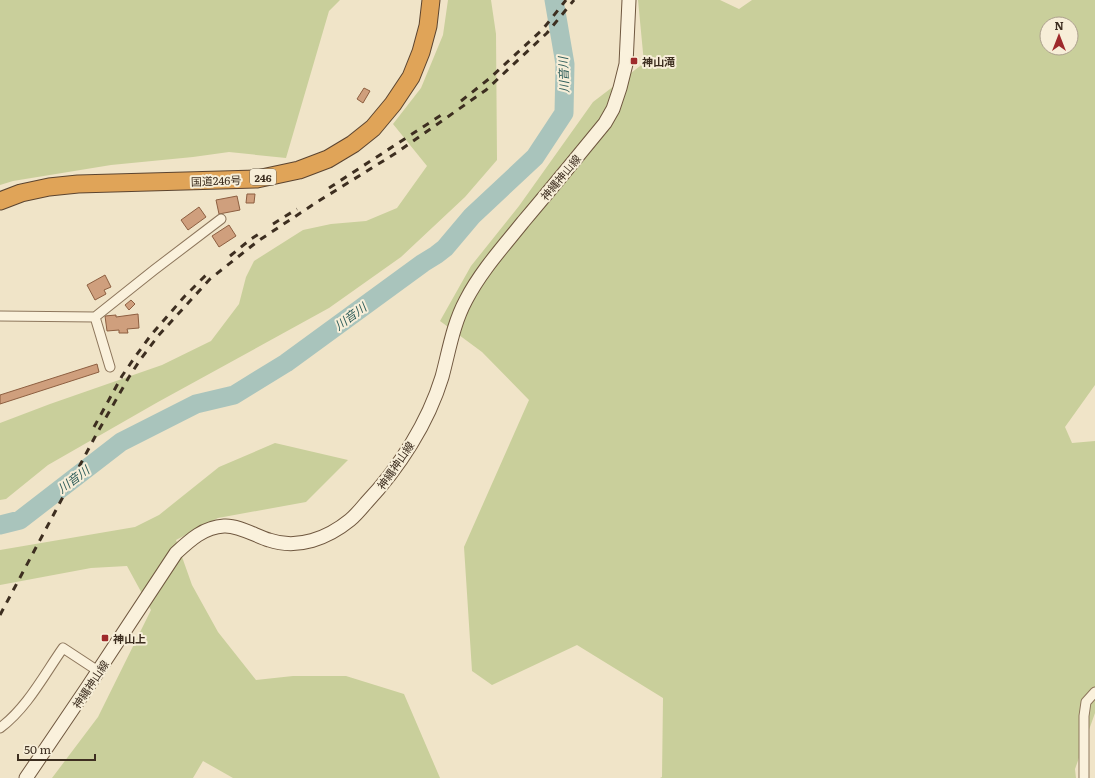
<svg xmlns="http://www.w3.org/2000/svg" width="1095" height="778" font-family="Literata,'Noto Sans JP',serif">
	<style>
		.green { fill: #c9cf9b; fill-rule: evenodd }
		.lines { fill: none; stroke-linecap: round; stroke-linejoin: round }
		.stream { stroke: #6f938a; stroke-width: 3 }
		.river { stroke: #a9c4bc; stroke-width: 19 }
		.building { fill: #cf9f7d; stroke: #8d5f41 }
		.street-casing { stroke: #8d765c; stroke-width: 11 }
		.secondary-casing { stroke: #6f573f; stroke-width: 15 }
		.highway-casing { stroke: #5b4430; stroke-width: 19 }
		.street { stroke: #faf1dc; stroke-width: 9 }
		.secondary { stroke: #faf1dc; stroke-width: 13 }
		.highway { stroke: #e0a458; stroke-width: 17 }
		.rail { stroke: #3d2e20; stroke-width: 3; stroke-dasharray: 7 7; stroke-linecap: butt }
		.poi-dot { fill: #9e2a2b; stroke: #f7eed8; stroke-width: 1.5 }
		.labels { text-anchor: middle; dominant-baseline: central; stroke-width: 4; stroke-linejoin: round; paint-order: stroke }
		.shield { fill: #f7eed8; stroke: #756857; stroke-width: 1 }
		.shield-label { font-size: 10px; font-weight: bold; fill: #3d2e20 }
		.poi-label { font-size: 11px; font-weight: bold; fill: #3d2e20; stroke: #f7eed8; text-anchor: start }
		.street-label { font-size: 11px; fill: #3d2e20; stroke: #f7eed8 }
		.water-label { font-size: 12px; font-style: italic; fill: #2f5d5a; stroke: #f7eed8 }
	</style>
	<rect width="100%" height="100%" fill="#f0e4c8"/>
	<!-- green -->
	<path class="green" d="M0 0H340L329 11 286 158 229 152 193 157 111 165 13 181 0 185Z
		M448 0H491L496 34 497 160 465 197 401 257 329 308 158 402 48 465 6 499 0 500V423L50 404 162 365 211 341 239 304 246 277 254 261 303 230 331 224 366 221 397 208 427 166 393 124 421 88 443 35Z
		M638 0H720L739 9 752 0H1095V385L1065 427 1072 443 1095 441V713L1075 769 1076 778H660L662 777 663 698 577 645 492 685 472 671 464 547 529 400 482 352 440 321 471 266 519 206 593 102 644 63ZM1047 24H1071V48H1047Z
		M275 443 348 460 306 502 218 518 176 540 192 585 218 632 256 680 293 676H346L404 694 440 778H233L203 761 193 778H52L98 717 151 610 127 566 91 568 0 585V550L135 527 159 515 219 467Z"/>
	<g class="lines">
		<!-- stream -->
		<path class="stream" d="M555 1V0"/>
		<!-- river -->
		<path class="river" d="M0 525 20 520 121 442 196 404 234 395 286 363 423 263 436 255 445 248 472 216 535 157 564 113 565 64 554 0"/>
	</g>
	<!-- building -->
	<path class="building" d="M364 88 370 91 363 103 357 99Z
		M247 194H255L254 203H246Z
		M237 196 240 210 219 214 216 200Z
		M199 207 206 217 188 230 181 220Z
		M229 225 236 236 219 247 212 236Z
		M105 275 111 287 104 290 106 294 95 300 87 285Z
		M131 300 135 304 129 310 125 305Z
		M138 314 139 328 127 329 128 333H119V330L107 331 105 316 116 315V317Z
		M97 364 99 372 0 404V395Z"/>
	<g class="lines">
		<defs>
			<path id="street" d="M0 316 95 317 154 270 221 219
				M95 317 110 367
				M0 728C27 708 44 675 63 648L98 671
				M1084 778V716L1086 702 1095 692"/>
			<path id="secondary" d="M26 778 87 688 176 553C190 540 204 527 224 526 238 525 256 536 269 540 298 550 328 538 350 520 356 515 361 509 366 503 399 468 428 423 442 377 449 351 453 324 466 300 481 271 503 247 523 222 551 189 578 156 605 123L613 109 620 88 626 64 629 0"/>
			<path id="highway" d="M0 201 21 193 49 187 78 184 257 179 299 170 328 159 353 144 373 128 393 104 411 77 421 52 428 26 431 0"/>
		</defs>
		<!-- street casing -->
		<use href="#street" class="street-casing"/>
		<!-- secondary casing -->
		<use href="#secondary" class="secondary-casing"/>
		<!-- highway casing -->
		<use href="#highway" class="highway-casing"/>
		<!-- street -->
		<use href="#street" class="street"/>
		<!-- secondary -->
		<use href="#secondary" class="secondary"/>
		<!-- highway -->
		<use href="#highway" class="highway"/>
		<!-- rail -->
		<path class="rail" d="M461 101 490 78 543 29 566 0
			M329 188 446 112
			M273 224 297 209
			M230 256 251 239 262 232
			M94 427 122 376 135 357 151 335 184 297 209 272
			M0 615 96 435 129 377 140 360 158 336 210 279 258 241 317 202 396 153 486 90 547 33 574 0"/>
	</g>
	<!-- markers -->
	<g class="poi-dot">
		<rect x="630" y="57" width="8" height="8" rx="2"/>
		<rect x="101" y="634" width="8" height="8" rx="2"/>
	</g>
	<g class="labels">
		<!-- shield labels -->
		<rect class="shield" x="250" y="169" width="26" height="16" rx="3"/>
		<g class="shield-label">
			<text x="263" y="177">246</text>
		</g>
		<!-- poi labels -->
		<g class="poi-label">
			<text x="642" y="61">神山滝</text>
			<text x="113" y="638">神山上</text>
		</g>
		<!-- street labels -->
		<g class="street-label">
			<text transform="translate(560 177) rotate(-50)">神縄神山線</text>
			<text transform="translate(216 180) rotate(-2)">国道246号</text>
			<text transform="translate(395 465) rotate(-55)">神縄神山線</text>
			<text transform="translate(90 684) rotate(-56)">神縄神山線</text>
		</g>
		<!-- water labels -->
		<g class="water-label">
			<text transform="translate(563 75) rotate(-92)">川音川</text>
			<text transform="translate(350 316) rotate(-36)">川音川</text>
			<text transform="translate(73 479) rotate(-37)">川音川</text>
		</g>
	</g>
	<!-- north arrow -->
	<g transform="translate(1059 36)"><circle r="19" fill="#f7eed8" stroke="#ada18e"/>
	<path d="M0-3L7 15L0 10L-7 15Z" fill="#9e2a2b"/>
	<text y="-6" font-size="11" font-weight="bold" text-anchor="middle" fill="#3d2e20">N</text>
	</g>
	<!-- scale -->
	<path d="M18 754v6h77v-6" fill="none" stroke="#3d2e20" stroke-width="2"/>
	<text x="24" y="754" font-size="12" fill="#3d2e20" stroke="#f7eed8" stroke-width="3" paint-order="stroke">50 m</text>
</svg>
